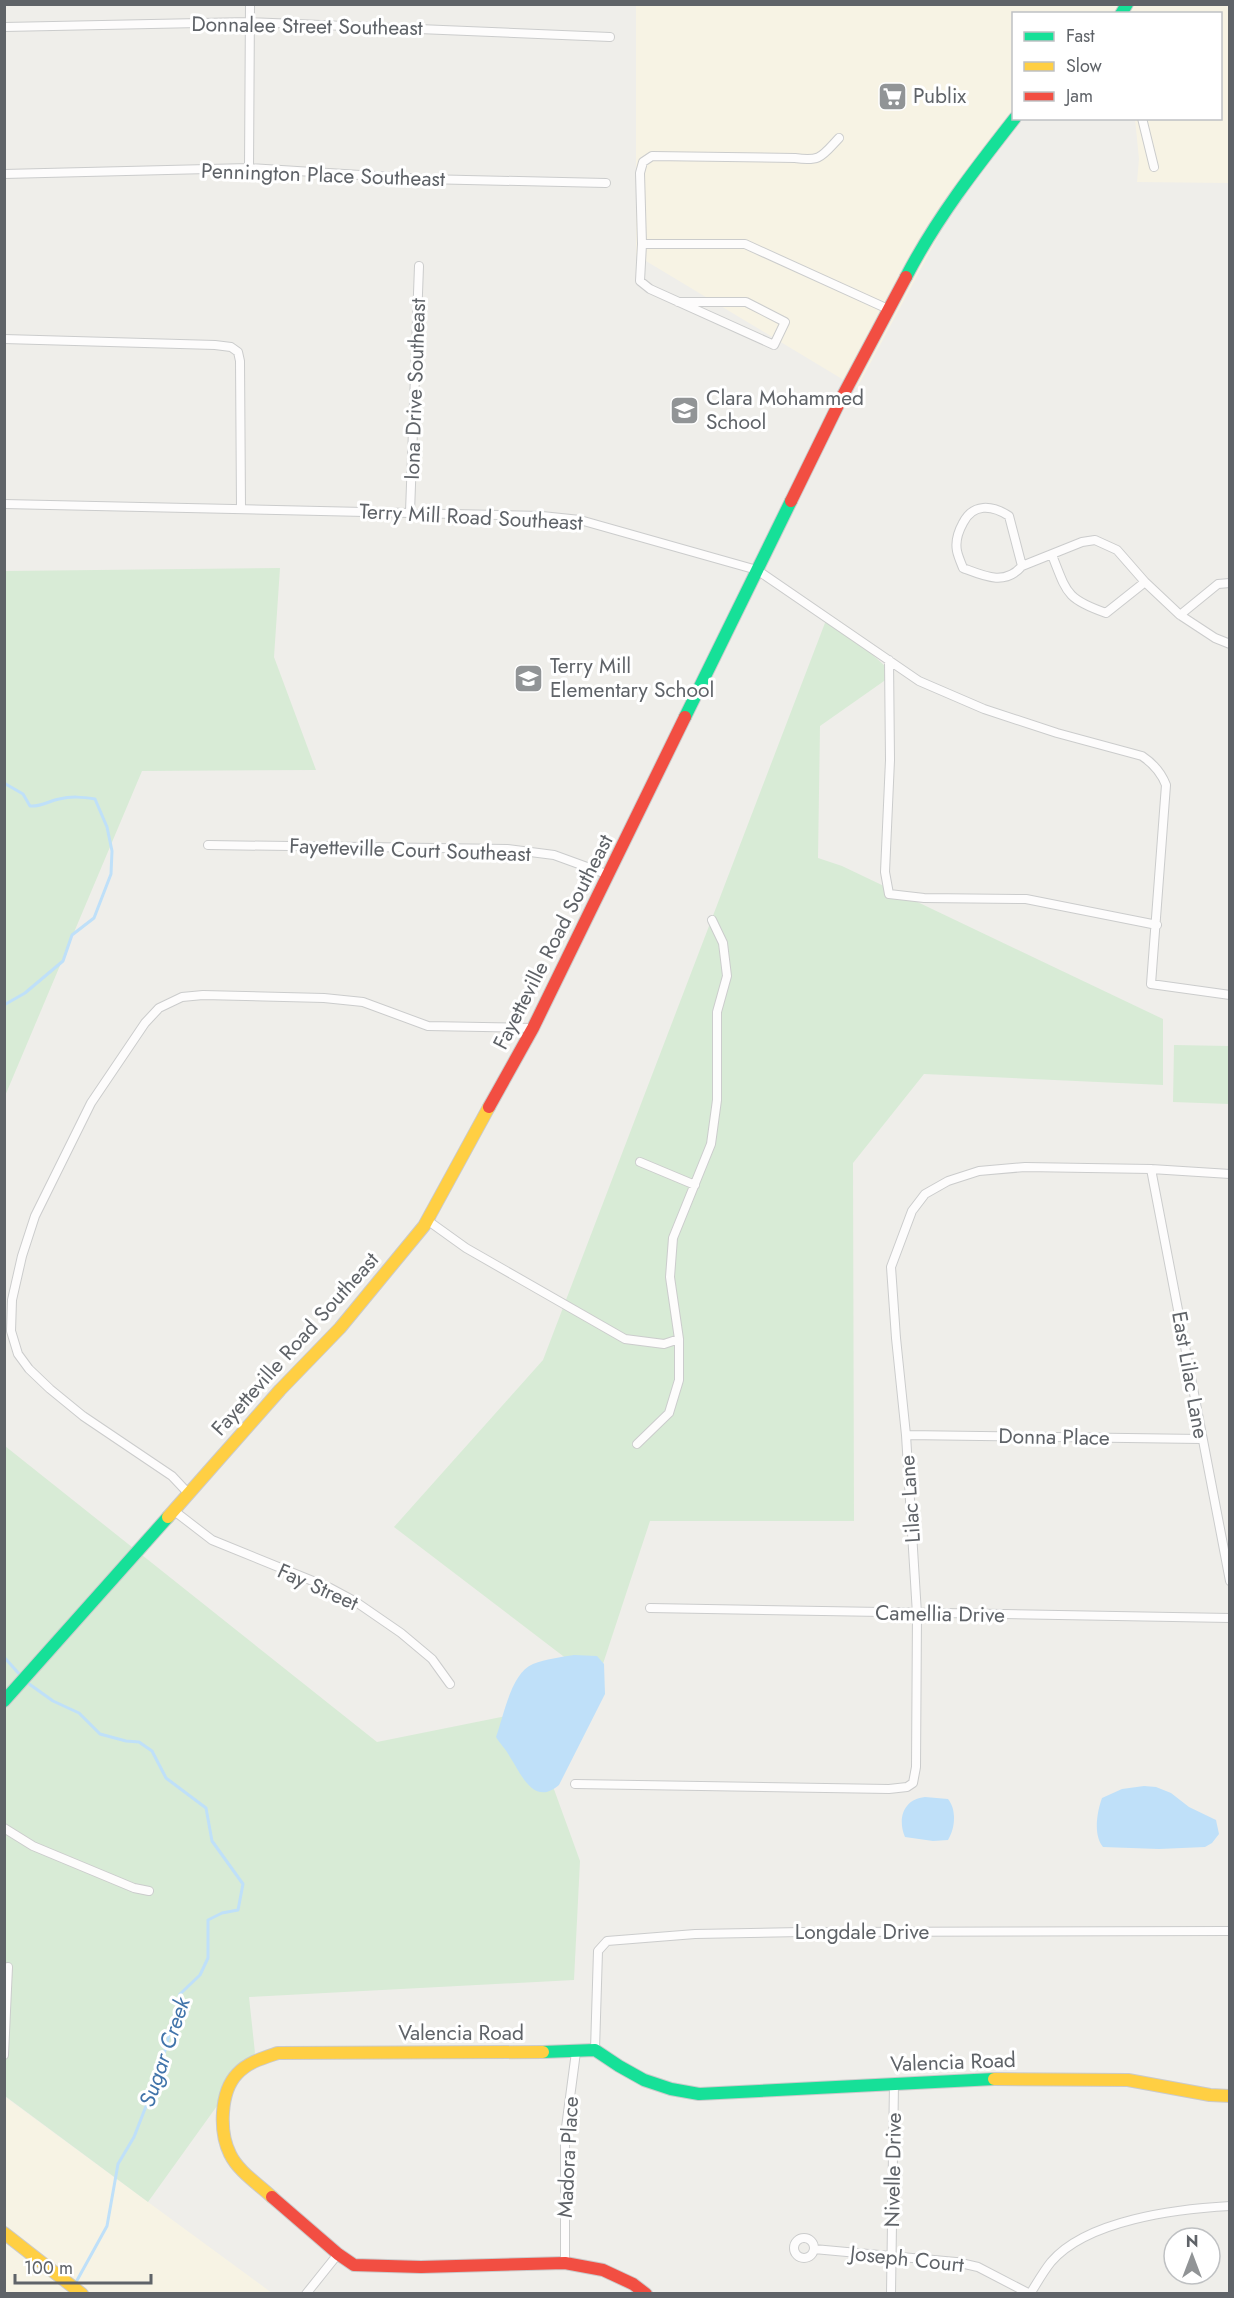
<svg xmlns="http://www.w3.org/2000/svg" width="1234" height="2298" font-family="Jost,sans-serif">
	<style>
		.commercial { fill: #f7f3e4 }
		.green { fill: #d8ebd6 }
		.water { fill: #bfe0f9 }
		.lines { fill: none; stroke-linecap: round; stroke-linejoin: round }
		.stream { stroke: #bfe0f9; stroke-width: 3 }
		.street-casing { stroke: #cbcccc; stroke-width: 10 }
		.fast-casing { stroke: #cacacb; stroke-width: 14 }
		.slow-casing { stroke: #cacacb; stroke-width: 14 }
		.jam-casing { stroke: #cacacb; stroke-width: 14 }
		.street { stroke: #fdfcfc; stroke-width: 8 }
		.fast { stroke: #16e098; stroke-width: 12 }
		.slow { stroke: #ffcf43; stroke-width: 12 }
		.jam { stroke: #f24e42; stroke-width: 12 }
		.labels { text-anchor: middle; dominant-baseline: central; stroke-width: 6; stroke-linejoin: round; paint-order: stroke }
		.street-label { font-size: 21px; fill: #5f6368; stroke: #fff }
		.poi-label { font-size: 21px; fill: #5f6368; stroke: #fff; text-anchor: start }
		.water-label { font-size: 22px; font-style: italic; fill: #4174aa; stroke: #fff }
	</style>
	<rect width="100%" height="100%" fill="#efeeea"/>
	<!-- commercial -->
	<path class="commercial" d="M636 5H1229V183L1137 182 1139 159 1135 119 1220 118V14H1014V118L970 177 857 388 636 255Z
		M4 2096 118 2180 272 2293H5Z"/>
	<!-- green -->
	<path class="green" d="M280 568 274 657 316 770 142 771 5 1096V571Z
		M828 615 894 674 820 726 818 858 842 866 1163 1019V1085L924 1074 853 1163 854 1521H650L597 1682 394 1527 543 1360Z
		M1174 1045 1229 1046V1104L1173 1102Z
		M5 1446 377 1742 526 1712 580 1861 574 1980 249 1997 255 2053 148 2202 5 2096Z"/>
	<!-- water -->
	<path class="water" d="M574 1655 597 1656 604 1664 605 1694 559 1785C534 1807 521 1774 510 1757 506 1749 500 1744 496 1737 504 1715 511 1673 533 1664 546 1659 561 1657 574 1655Z
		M1144 1786 1156 1787 1171 1793 1189 1807 1216 1820 1219 1834 1212 1843 1205 1847 1159 1849 1103 1847C1093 1835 1097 1812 1102 1798L1122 1789Z
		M925 1797 948 1799C957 1810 955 1829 948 1840L933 1841 905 1837C897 1818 904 1799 925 1797Z"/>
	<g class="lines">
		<!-- stream -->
		<path class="stream" d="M4 783 23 794 30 806C42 807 48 801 59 799 72 796 82 797 95 799L107 827 112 851 111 874 94 918 72 935 63 961 25 993 4 1005
			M4 1657 21 1676
			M25 1681 53 1701 79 1713 100 1734 126 1741 139 1742 152 1751 166 1778 206 1808 212 1841 243 1884 238 1910 222 1913 208 1920V1958L200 1975 180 1994 159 2073 134 2137 118 2164 107 2226 75 2284"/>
		<defs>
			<path id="street" d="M4 27 249 22 610 37
				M1142 118 1154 167
				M839 138C822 156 821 162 795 158L652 156 643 162 640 173 642 244H745L888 309
				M249 168 250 4
				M4 174 249 168 423 179 606 183
				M642 244 640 281 650 289 774 345 785 322 746 302H678
				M4 339 215 345 231 347 238 352 240 361 241 508
				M4 504 542 516 580 520 757 570 919 681 984 709 1057 733 1142 756C1154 764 1161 772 1166 785L1151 984 1230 995
				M410 512 419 266
				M1052 555C1067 593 1066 599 1106 613L1145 582
				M1022 566 1009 516C992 505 973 503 963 523 958 532 955 541 957 551 958 556 961 563 963 568 984 576 1005 586 1022 566L1082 542 1095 540 1117 550 1145 582 1180 615 1215 638 1230 644
				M1180 615 1218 584 1230 583
				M889 660 890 760 885 872 889 894 924 898 1026 899 1157 925
				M208 845 507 849 554 855 609 875
				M640 1162 695 1185
				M1151 1169 1230 1581
				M427 1220 466 1248 625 1339 664 1344 679 1339
				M906 1435 1201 1439
				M637 1444 669 1413 679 1380V1339L670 1277 673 1238 711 1144 717 1100V1012L727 976 723 943 712 920
				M188 1493 172 1476 83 1416 50 1389 29 1369 18 1354 11 1331 12 1300 22 1256 35 1216 91 1103 145 1023 159 1008 182 997 203 995 324 998 363 1002 428 1026 533 1028
				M173 1510 212 1540 330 1588 356 1602 401 1633 432 1659 450 1684
				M650 1608 1230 1618
				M575 1784 889 1789 907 1787 913 1783 916 1767 917 1614 906 1435 896 1338 891 1267 912 1211 925 1194 948 1181 979 1171 1025 1167 1151 1169 1230 1174
				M4 1828 33 1846 134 1888 149 1891
				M595 2050 598 1951 607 1941 695 1934 802 1932 1230 1931
				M4 2055 8 1967
				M794 2248a10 10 0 1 1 20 0a10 10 0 1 1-20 0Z
				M814 2249 956 2262 978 2267 1030 2294C1037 2283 1043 2272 1051 2262 1087 2220 1176 2209 1230 2206
				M565 2263V2135L576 2052
				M306 2294 338 2254
				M891 2294 894 2083"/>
			<path id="fast" d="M1121 14 1127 4
				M906 277C936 219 975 169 1015 118
				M685 717 791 501
				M4 1701 168 1517
				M543 2052 595 2050 619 2066 644 2080 671 2089 699 2094 994 2079"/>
			<path id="slow" d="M168 1517 280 1390 340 1328 424 1226 489 1107
				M994 2079 1128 2080 1210 2095 1230 2096
				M272 2197C258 2184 238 2171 230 2154 219 2132 220 2092 237 2074 248 2062 263 2058 278 2053L543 2052
				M4 2233 82 2294"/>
			<path id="jam" d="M791 501 841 399 906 277
				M489 1107 533 1028 685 717
				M272 2197 338 2254 354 2265 421 2267 565 2263 603 2270 633 2284 646 2294"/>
		</defs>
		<!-- street casing -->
		<use href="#street" class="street-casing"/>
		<!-- fast casing -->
		<use href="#fast" class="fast-casing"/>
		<!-- slow casing -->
		<use href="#slow" class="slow-casing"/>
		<!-- jam casing -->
		<use href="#jam" class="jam-casing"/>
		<!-- street -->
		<use href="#street" class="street"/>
		<!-- fast -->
		<use href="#fast" class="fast"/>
		<!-- slow -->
		<use href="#slow" class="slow"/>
		<!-- jam -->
		<use href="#jam" class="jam"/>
	</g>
	<!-- icons -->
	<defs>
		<symbol id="supermarket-square" viewBox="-11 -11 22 22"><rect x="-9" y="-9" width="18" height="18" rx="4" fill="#919496" stroke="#fff"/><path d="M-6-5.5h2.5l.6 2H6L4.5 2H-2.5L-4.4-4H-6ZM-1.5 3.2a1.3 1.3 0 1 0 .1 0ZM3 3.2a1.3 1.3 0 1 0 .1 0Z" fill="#fff"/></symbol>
		<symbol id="school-square" viewBox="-11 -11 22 22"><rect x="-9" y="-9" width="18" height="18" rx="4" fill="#919496" stroke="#fff"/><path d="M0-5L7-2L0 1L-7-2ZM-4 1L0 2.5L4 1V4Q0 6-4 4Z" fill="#fff"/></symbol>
	</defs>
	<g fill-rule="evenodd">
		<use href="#supermarket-square" x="876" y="80" width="33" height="33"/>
		<use href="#school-square" x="668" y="394" width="33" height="33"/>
		<use href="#school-square" x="512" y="662" width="33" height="33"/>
	</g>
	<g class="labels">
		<!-- street labels -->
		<g class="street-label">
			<text transform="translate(307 26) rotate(1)">Donnalee Street Southeast</text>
			<text transform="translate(323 175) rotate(2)">Pennington Place Southeast</text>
			<text transform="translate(415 389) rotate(-88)">Iona Drive Southeast</text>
			<text transform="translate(471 517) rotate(3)">Terry Mill Road Southeast</text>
			<text transform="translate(410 850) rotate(2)">Fayetteville Court Southeast</text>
			<text transform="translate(553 942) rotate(-63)">Fayetteville Road Southeast</text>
			<text transform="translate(295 1344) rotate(-48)">Fayetteville Road Southeast</text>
			<text transform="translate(1190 1375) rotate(80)">East Lilac Lane</text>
			<text transform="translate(1054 1437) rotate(1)">Donna Place</text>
			<text transform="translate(910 1499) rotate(-94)">Lilac Lane</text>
			<text transform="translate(318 1587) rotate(24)">Fay Street</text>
			<text transform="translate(940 1614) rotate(1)">Camellia Drive</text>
			<text x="862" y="1932">Longdale Drive</text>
			<text x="461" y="2033">Valencia Road</text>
			<text transform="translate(953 2062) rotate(-2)">Valencia Road</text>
			<text transform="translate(568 2157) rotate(-87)">Madora Place</text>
			<text transform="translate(893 2170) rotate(-89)">Nivelle Drive</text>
			<text transform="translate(907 2259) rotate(6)">Joseph Court</text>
		</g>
		<!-- poi labels -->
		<g class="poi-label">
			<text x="913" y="96">Publix</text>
			<text x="706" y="398">Clara Mohammed<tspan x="706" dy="24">School</tspan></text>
			<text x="550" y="666">Terry Mill<tspan x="550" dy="24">Elementary School</tspan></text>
		</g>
		<!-- water labels -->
		<g class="water-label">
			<text transform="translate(164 2052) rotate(-71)">Sugar Creek</text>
		</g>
	</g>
	<!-- border -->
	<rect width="1234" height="2298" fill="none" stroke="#5f6368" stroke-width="12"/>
	<!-- legend -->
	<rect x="1012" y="12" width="210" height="108" fill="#ffffff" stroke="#bfc1c3" stroke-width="1.5"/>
	<rect x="1024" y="32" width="30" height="9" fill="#16e098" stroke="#bfc1c3" stroke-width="1.5"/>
	<text x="1066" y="42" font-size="18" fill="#5f6368">Fast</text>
	<rect x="1024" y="62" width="30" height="9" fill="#ffcf43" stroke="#bfc1c3" stroke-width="1.5"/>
	<text x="1066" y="72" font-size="18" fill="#5f6368">Slow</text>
	<rect x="1024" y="92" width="30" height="9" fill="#f24e42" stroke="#bfc1c3" stroke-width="1.5"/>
	<text x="1066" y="102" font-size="18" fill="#5f6368">Jam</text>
	<!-- north arrow -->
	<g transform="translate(1192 2256)"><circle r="28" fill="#ffffff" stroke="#bfc1c3" stroke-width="1.5"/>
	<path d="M0-4.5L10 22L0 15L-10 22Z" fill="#919496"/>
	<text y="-9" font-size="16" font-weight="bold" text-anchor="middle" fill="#5f6368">N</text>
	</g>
	<!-- scale -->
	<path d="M15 2274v9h136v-9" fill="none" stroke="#5f6368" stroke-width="3"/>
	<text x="24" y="2274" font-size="18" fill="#5f6368" stroke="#ffffff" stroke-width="4.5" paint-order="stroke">100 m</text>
</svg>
